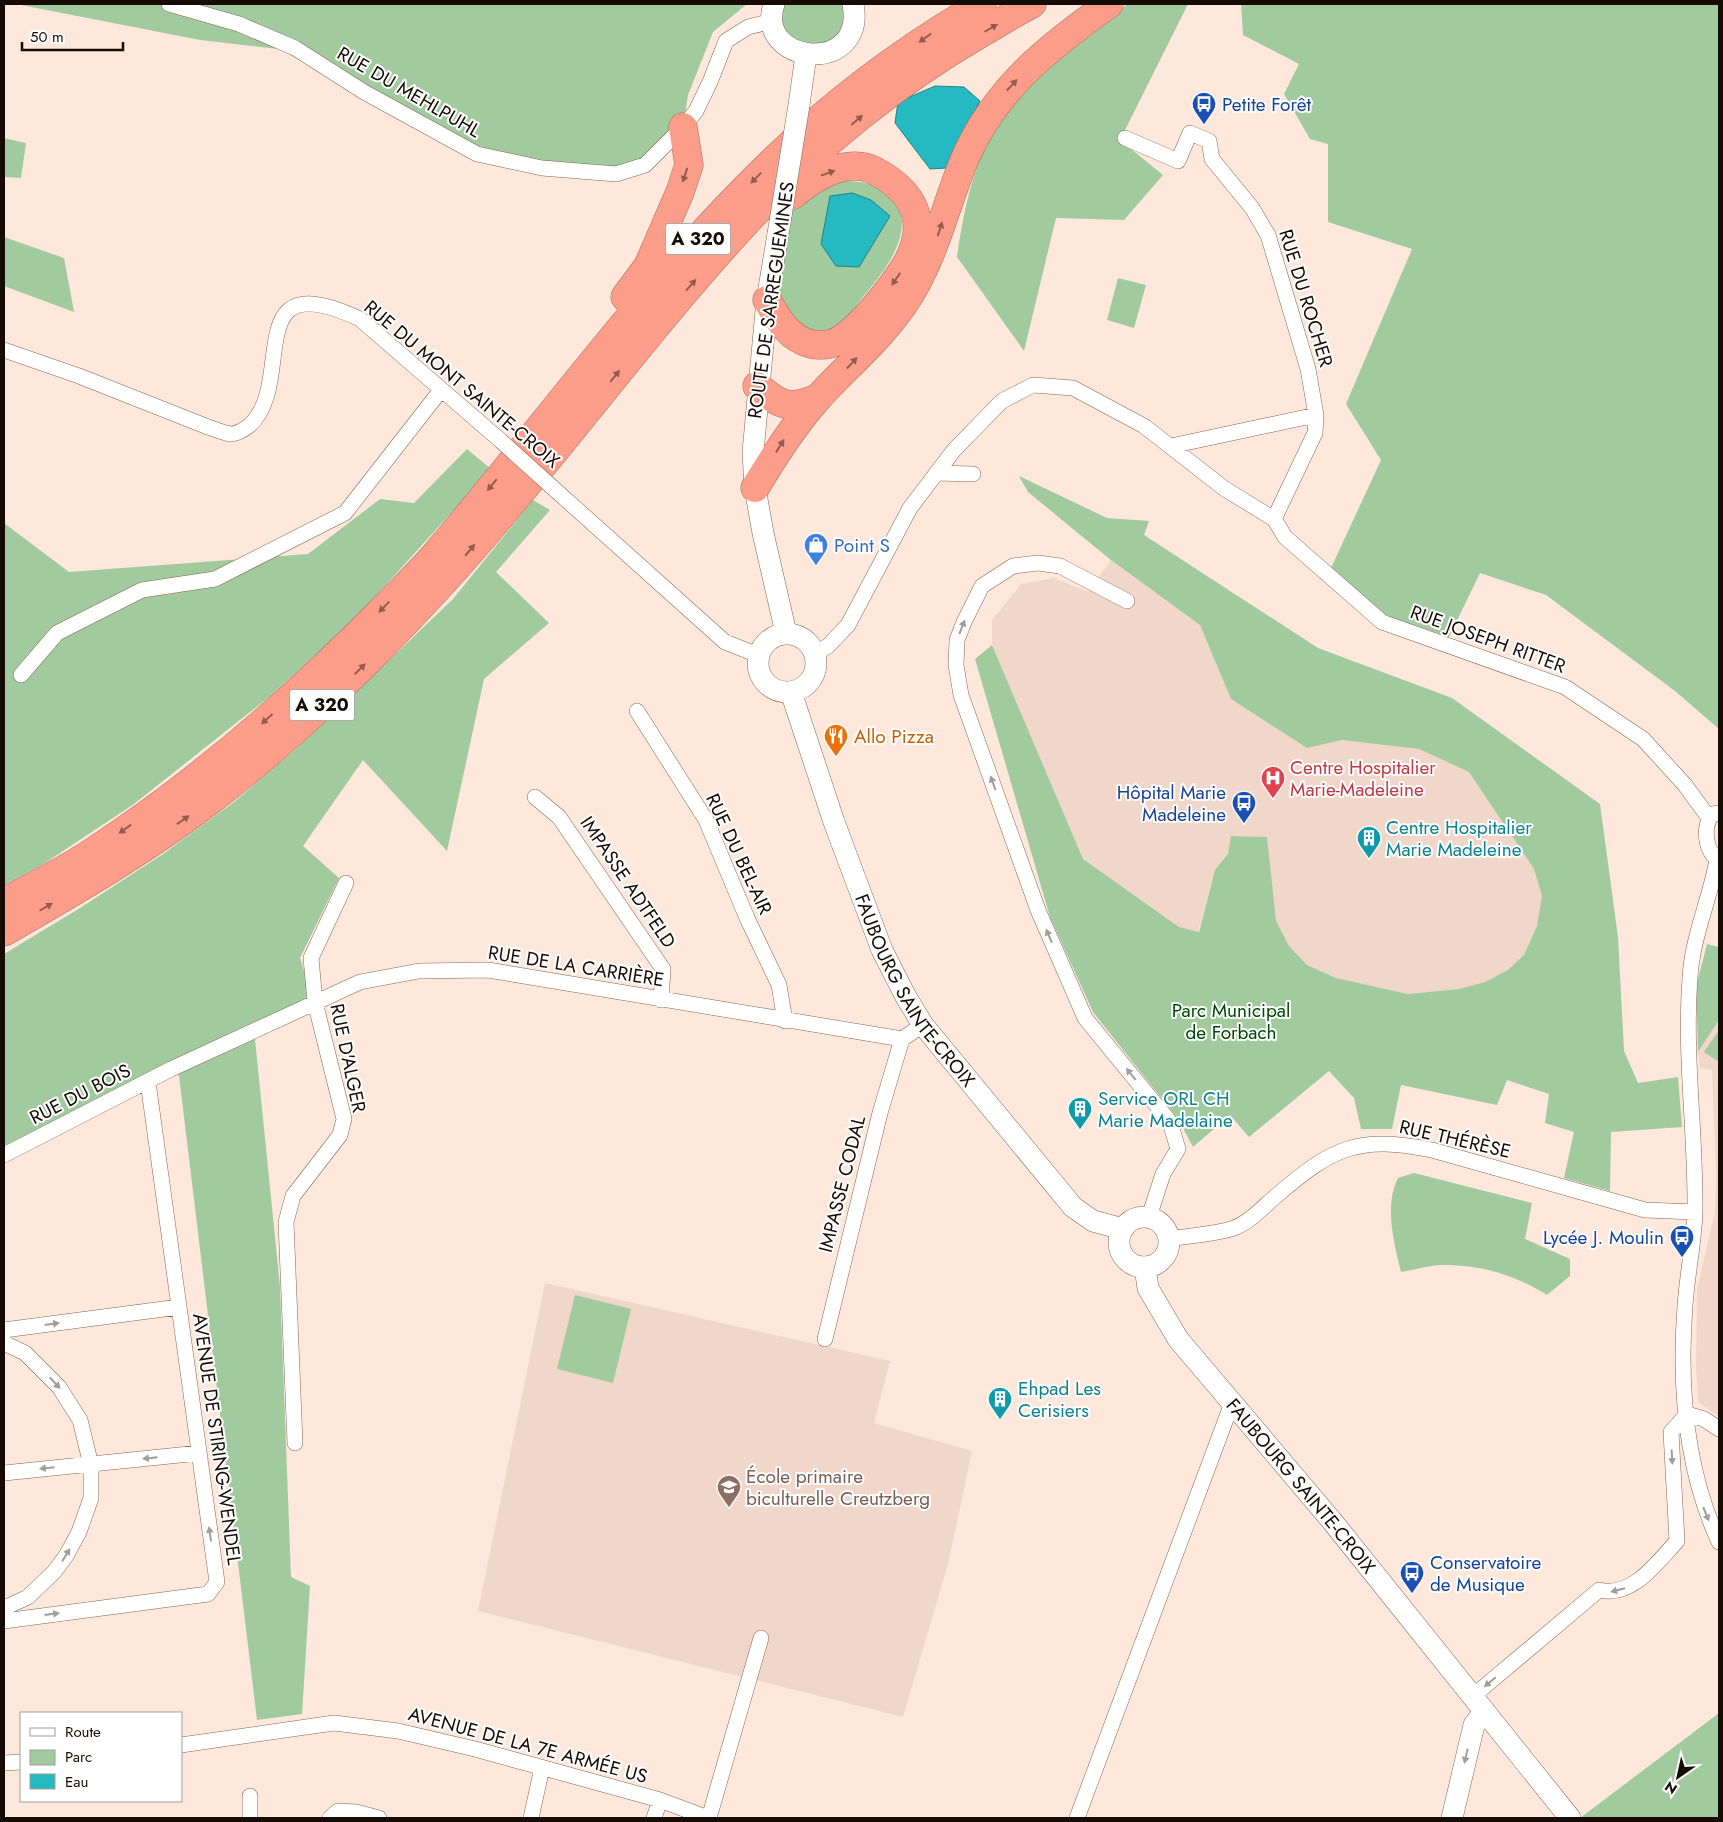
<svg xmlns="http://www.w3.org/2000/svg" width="1723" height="1822" font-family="Jost,sans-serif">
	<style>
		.built { fill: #f0d7c9 }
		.green { fill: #a1ca9f }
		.water { fill: #25b9c1; stroke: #208589 }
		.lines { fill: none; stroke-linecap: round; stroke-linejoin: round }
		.minor-casing { stroke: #826552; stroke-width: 16 }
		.secondary-casing { stroke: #826552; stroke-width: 22 }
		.motorway-casing { stroke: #ab6a5b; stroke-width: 29 }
		.minor { stroke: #fff; stroke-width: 15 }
		.secondary { stroke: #fff; stroke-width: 21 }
		.motorway { stroke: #fb9d89; stroke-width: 28 }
		.minor-bridge-casing { stroke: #826552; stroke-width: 16; stroke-linecap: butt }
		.secondary-bridge-casing { stroke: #826552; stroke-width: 22; stroke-linecap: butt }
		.minor-bridge { stroke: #fff; stroke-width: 15 }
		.secondary-bridge { stroke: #fff; stroke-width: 21 }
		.oneway { fill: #945b4e }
		.oneway2 { fill: #a29d9b }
		.labels { text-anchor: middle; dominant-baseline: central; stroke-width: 4; stroke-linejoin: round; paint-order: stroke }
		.shield { fill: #fff; stroke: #5c5450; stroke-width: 1 }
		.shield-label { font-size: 18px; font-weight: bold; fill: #160b05 }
		.street-label { font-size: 19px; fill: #160b05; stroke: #fff }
		.transit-label { font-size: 19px; fill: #164399; stroke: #fff; text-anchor: start }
		.shop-label { font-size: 19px; fill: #366cbe; stroke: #fff; text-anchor: start }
		.food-label { font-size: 19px; fill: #c56008; stroke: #fff; text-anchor: start }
		.health-label { font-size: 19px; fill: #be3a42; stroke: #fff; text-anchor: start }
		.culture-label { font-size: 19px; fill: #0d838f; stroke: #fff; text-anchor: start }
		.park-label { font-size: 19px; fill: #004805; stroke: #fff }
		.education-label { font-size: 19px; fill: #785e54; stroke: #fff; text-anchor: start }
	</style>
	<rect width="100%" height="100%" fill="#fde8db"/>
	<!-- built -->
	<path class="built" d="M1111 560 1200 625 1231 699 1307 748 1342 740 1419 749 1469 772 1534 869 1542 896 1537 926 1524 955 1509 970 1485 982 1459 989 1408 994 1336 978 1307 965 1289 946 1275 921 1267 837 1231 836 1228 854 1215 870 1198 932 1179 927 1083 859 992 645V620L1021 584 1054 578 1088 592Z
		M1719 1020V1417L1698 1402 1696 1367 1697 1289 1715 1212 1716 1173 1712 1070 1700 1068 1698 1052Z
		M545 1283 890 1361 874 1423 972 1451 948 1564 903 1717 478 1611Z"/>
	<!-- green -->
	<path class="green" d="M16 4H747L713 32 688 95 683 127 645 165 616 174 492 154 278 49 200 40Z
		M782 4H845L843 29 827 44 805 46 786 33 782 23Z
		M1128 4H1188L1120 140 1163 175 1124 220 1056 218 1024 351 957 257C964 207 977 145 1010 105 1029 82 1051 63 1074 45 1091 30 1109 15 1128 4Z
		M1241 4H1719V729L1675 691 1546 595 1480 573 1449 637 1386 616 1331 568 1381 460 1346 404 1412 249 1328 222V144L1310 139 1284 94 1299 64 1243 35Z
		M4 138 26 143 21 178 4 177Z
		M842 181C861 181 877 183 891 197 920 228 884 272 863 297 853 310 842 329 824 333 805 338 790 316 778 304L787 216 817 186Z
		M4 237 64 258 74 312 4 286Z
		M1118 278 1146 285 1134 328 1107 320Z
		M467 449 491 469 355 619 269 697 134 804 42 865 4 885V523L69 572 308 554 380 499 414 503Z
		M1019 476 1107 518 1149 521 1144 535 1318 648 1452 698 1600 804 1618 937 1624 1051 1638 1083 1678 1077 1682 1127 1611 1132 1610 1191 1564 1178 1574 1132 1545 1123 1549 1094 1507 1080 1497 1105 1401 1085 1392 1129H1361L1354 1098 1329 1071 1249 1137 1230 1115 1193 1147 1178 1119 1093 1012 1050 917 975 659 992 645 1083 859 1179 927 1199 932 1215 870 1228 854 1231 836 1267 837 1276 921 1289 946 1307 965 1336 978 1408 994 1459 989 1485 982 1508 970 1524 955 1537 926 1542 896 1534 869 1469 772 1419 749 1342 740 1307 748 1231 699 1200 625 1111 560 1079 534 1028 492Z
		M533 500 550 510 496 572 549 623 484 679 447 851 363 760 303 846 339 878 300 958 311 993 255 1039 280 1287 291 1577 310 1586 302 1714 257 1720 177 1059 4 1146V954L80 908 163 854 234 802 295 750 453 599Z
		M1707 944 1719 947V1020L1698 1052 1696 987Z
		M1719 1030V1062L1704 1052Z
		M1414 1173 1532 1203 1525 1239 1570 1259V1276L1547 1295C1515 1275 1482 1265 1443 1265 1430 1265 1414 1270 1401 1272 1394 1243 1384 1206 1398 1178Z
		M575 1295 631 1309 613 1383 557 1369Z
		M1719 1713V1818H1580Z"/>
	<!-- water -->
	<path class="water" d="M935 86 964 87 980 101 947 168 930 169 895 123 898 102Z
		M852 193 871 200 890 216 859 267 836 266 821 244 830 196Z"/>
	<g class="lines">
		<defs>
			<path id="minor" d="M169 4 239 24 295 48 364 92 477 154 542 168 616 174 645 165 683 127 696 111 710 82 726 41 748 27 773 21
				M1125 138 1178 161 1190 133 1209 141 1212 159 1252 208 1268 235 1308 369 1316 415 1315 433 1274 519
				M4 350 79 376 208 427C214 429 223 433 230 434 237 434 245 429 250 425 297 381 238 262 360 319L501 441
				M1171 446 1316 415
				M936 473 973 474
				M552 487 725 642 758 655
				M1127 601 1060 566 1038 563 1013 566 982 586 964 622 957 640 956 665 961 695 1038 910 1085 1018 1170 1122 1178 1149 1163 1174 1149 1217
				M815 654 828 646 848 625 910 508 954 450 1002 401 1033 385 1073 388 1144 426 1225 489 1274 519 1285 537 1382 622 1565 687 1643 739 1685 785 1709 818
				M21 675 57 633 142 590 215 579 345 513 441 390
				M637 711 706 820 747 918 779 985 785 1021
				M535 797 559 817 663 969 661 1000
				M1719 813 1713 814C1702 825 1705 852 1719 860
				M1717 860C1710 899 1692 938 1690 978 1684 1055 1696 1134 1695 1212 1694 1243 1687 1275 1685 1306 1679 1385 1686 1470 1719 1542
				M4 1155 171 1069 360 982 419 971 488 970 902 1039 923 1025
				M1170 1239C1190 1235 1214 1235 1234 1228 1250 1222 1263 1207 1276 1196 1333 1147 1358 1135 1432 1150L1645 1210 1695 1212
				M4 1330 179 1307
				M825 1339 880 1113 902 1039
				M4 1343 25 1353 59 1387 80 1420 91 1465V1498L79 1532 66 1556 54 1572 28 1597 4 1608
				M1687 1414 1704 1419 1719 1429
				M295 1443 286 1222 293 1196 340 1135 344 1119 315 1002 311 958 346 883
				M4 1473 199 1453
				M4 1621 208 1594 217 1582 148 1082
				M1472 1697 1599 1590C1632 1598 1657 1563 1677 1541L1671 1432 1687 1414
				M181 1745 334 1723 398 1731 475 1749 660 1800 708 1818
				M4 1763 21 1762
				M250 1796V1818
				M330 1818 338 1811 356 1812 379 1818
				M531 1818 542 1768
				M654 1818 660 1800
				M709 1818 761 1638
				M1077 1818 1232 1403"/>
			<g id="secondary">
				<path d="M774 4C754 65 867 76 853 4"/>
				<path d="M799 105 806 55"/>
				<path d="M778 234 767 300 753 452 755 488 763 533 786 633"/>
				<circle cx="787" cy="663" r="29"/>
				<path id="s1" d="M791 692 834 822 882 950 906 997 923 1025 1073 1207 1093 1221 1123 1229"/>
				<circle cx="1144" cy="1242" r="25"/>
				<path id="s2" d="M1145 1267 1148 1288 1178 1339 1332 1521 1570 1818"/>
				<path d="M1452 1818 1474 1725 1484 1712"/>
			</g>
			<path id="motorway" d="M625 297 648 266 680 192 689 165 683 127
				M767 300C778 319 788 338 811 344 816 345 825 345 830 344 854 338 893 286 906 265 913 253 919 236 917 222 915 198 894 181 875 171 847 156 813 178 793 195
				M757 386C781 406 789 410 818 398
				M755 488C774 456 793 426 818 398 848 365 885 335 909 296 936 253 946 203 966 156 997 87 1049 47 1109 4
				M4 902C33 886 64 871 91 853 197 784 292 701 380 612 400 591 422 571 440 549 551 419 650 279 773 161 836 100 906 48 982 4
				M4 932C75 891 146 850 211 800 300 732 380 652 455 569 558 454 648 327 754 214 818 146 896 83 978 35 996 25 1014 13 1032 4"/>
		</defs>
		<!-- minor casing -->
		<use href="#minor" class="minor-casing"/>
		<!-- secondary casing -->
		<use href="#secondary" class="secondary-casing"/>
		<!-- motorway casing -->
		<use href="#motorway" class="motorway-casing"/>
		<!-- minor -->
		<use href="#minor" class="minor"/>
		<!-- secondary -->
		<use href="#secondary" class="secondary"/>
		<!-- motorway -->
		<use href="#motorway" class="motorway"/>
		<defs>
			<path id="minor-bridge" d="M501 441 552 487"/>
			<path id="secondary-bridge" d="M778 234 799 105"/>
		</defs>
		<!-- minor-bridge casing -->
		<use href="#minor-bridge" class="minor-bridge-casing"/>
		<!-- secondary-bridge casing -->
		<use href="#secondary-bridge" class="secondary-bridge-casing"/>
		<!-- minor-bridge -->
		<use href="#minor-bridge" class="minor-bridge"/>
		<!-- secondary-bridge -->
		<use href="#secondary-bridge" class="secondary-bridge"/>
	</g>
	<!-- one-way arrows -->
	<defs><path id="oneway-solid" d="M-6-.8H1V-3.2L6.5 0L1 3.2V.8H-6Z" transform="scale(1.25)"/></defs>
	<g class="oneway">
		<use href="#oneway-solid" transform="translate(991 28) rotate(-30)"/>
		<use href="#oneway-solid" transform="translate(925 38) rotate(144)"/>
		<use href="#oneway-solid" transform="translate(1012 85) rotate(-47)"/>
		<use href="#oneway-solid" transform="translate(857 120) rotate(-41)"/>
		<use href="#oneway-solid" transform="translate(828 173) rotate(-20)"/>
		<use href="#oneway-solid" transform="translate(685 175) rotate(108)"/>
		<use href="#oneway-solid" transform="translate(756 178) rotate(134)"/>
		<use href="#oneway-solid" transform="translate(940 229) rotate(-72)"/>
		<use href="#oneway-solid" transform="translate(896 279) rotate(125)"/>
		<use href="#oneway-solid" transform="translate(691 285) rotate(-49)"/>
		<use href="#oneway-solid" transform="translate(852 363) rotate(-47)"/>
		<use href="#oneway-solid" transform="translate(615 376) rotate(-51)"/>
		<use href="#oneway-solid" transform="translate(780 446) rotate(-58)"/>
		<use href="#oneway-solid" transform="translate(492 485) rotate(129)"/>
		<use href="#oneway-solid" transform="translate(470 550) rotate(-50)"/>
		<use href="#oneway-solid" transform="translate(384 607) rotate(134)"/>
		<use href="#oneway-solid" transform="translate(360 669) rotate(-44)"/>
		<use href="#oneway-solid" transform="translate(267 719) rotate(138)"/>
		<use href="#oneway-solid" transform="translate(183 820) rotate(-35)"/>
		<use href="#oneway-solid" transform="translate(125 829) rotate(144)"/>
		<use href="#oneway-solid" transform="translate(46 907) rotate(-30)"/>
	</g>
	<g class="oneway2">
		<use href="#oneway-solid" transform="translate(962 627) rotate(-69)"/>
		<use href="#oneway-solid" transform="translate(993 783) rotate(-110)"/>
		<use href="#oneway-solid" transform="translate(1049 936) rotate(-113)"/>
		<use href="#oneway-solid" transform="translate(1131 1074) rotate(-129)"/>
		<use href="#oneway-solid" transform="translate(52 1324) rotate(-8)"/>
		<use href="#oneway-solid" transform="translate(55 1383) rotate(47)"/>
		<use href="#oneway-solid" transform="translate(1672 1457) rotate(87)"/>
		<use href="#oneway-solid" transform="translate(150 1458) rotate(174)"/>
		<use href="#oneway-solid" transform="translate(47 1468) rotate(174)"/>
		<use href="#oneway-solid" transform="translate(1706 1514) rotate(68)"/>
		<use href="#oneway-solid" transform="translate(210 1534) rotate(-98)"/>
		<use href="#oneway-solid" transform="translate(66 1555) rotate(-58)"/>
		<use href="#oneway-solid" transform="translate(1618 1590) rotate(166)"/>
		<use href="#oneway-solid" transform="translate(52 1614) rotate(-7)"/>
		<use href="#oneway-solid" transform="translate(1490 1682) rotate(140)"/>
		<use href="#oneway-solid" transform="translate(1466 1756) rotate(103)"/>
	</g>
	<!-- icons -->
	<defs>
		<symbol id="bus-pin" viewBox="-11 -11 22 30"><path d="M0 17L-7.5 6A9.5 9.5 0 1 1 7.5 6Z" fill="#1a4fb4" stroke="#fff"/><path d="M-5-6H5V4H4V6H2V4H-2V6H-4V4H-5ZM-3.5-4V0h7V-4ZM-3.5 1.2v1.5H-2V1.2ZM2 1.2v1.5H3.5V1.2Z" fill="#fff"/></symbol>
		<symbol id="shop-pin" viewBox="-11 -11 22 30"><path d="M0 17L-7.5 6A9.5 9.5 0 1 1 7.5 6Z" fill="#3f7fe0" stroke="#fff"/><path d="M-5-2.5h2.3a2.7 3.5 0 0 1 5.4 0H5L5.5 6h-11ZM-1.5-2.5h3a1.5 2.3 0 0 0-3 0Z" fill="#fff"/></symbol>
		<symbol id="restaurant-pin" viewBox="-11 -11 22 30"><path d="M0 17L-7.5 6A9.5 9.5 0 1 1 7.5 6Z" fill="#e8710a" stroke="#fff"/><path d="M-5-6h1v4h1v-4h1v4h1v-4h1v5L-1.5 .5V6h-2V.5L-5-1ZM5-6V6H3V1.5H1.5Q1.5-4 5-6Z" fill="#fff"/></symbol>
		<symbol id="hospital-pin" viewBox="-11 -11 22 30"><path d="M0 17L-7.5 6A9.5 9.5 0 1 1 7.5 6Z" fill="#e0444e" stroke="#fff"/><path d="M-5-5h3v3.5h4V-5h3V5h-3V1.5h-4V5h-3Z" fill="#fff"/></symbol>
		<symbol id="building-pin" viewBox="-11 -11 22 30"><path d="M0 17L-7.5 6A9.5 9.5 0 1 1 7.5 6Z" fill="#0f9aa8" stroke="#fff"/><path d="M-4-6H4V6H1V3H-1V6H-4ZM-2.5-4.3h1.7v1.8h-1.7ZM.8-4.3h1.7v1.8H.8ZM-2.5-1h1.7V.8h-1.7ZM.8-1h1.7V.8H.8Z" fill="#fff"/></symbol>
		<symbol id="school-pin" viewBox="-11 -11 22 30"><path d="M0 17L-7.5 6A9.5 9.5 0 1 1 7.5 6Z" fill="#8d6e63" stroke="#fff"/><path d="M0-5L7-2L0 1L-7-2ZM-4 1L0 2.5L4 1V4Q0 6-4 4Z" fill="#fff"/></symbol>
	</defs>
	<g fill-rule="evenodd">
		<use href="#bus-pin" x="1190" y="90" width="28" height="38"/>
		<use href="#shop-pin" x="802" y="531" width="28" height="38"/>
		<use href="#restaurant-pin" x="822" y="722" width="28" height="38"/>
		<use href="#hospital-pin" x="1259" y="764" width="28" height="38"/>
		<use href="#bus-pin" x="1230" y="789" width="28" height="38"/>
		<use href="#building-pin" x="1355" y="824" width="28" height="38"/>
		<use href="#building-pin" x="1066" y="1095" width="28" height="38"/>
		<use href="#bus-pin" x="1668" y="1223" width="28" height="38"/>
		<use href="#building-pin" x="986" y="1385" width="28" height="38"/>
		<use href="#school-pin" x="715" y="1473" width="28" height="38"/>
		<use href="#bus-pin" x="1398" y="1559" width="28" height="38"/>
	</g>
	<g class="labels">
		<!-- shield labels -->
		<g class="shield">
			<rect x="665.5" y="223.5" width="65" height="31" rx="4"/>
			<rect x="289.5" y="689.5" width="65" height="31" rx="4"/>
		</g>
		<g class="shield-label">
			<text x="698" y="239">A 320</text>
			<text x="322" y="705">A 320</text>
		</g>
		<!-- street labels -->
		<g class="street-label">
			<text transform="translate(409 92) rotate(30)">RUE DU MEHLPUHL</text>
			<text transform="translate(1306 298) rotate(73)">RUE DU ROCHER</text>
			<text transform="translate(771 300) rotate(-82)">ROUTE DE SARREGUEMINES</text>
			<text transform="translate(462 384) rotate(40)">RUE DU MONT SAINTE-CROIX</text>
			<text transform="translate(1488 639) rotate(20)">RUE JOSEPH RITTER</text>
			<text transform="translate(739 854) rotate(65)">RUE DU BEL-AIR</text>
			<text transform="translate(628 882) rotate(56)">IMPASSE ADTFELD</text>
			<text transform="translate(576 966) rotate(9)">RUE DE LA CARRIÈRE</text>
			<text stroke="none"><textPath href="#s1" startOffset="325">FAUBOURG SAINTE-CROIX</textPath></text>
			<text transform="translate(348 1058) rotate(78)">RUE D'ALGER</text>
			<text transform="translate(80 1094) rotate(-27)">RUE DU BOIS</text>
			<text transform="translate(1455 1139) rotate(13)">RUE THÉRÈSE</text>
			<text transform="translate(842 1184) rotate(-76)">IMPASSE CODAL</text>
			<text transform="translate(217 1439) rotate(82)">AVENUE DE STIRING-WENDEL</text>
			<text stroke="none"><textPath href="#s2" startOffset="272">FAUBOURG SAINTE-CROIX</textPath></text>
			<text transform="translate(528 1745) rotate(15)">AVENUE DE LA 7E ARMÉE US</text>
		</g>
		<!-- transit labels -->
		<g class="transit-label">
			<text x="1222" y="104">Petite Forêt</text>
			<text x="1226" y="792" text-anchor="end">Hôpital Marie<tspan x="1226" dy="22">Madeleine</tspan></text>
			<text x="1664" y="1237" text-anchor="end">Lycée J. Moulin</text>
			<text x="1430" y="1562">Conservatoire<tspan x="1430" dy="22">de Musique</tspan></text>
		</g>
		<!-- shop labels -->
		<g class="shop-label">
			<text x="834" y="545">Point S</text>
		</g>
		<!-- food labels -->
		<g class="food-label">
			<text x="854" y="736">Allo Pizza</text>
		</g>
		<!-- health labels -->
		<g class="health-label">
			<text x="1290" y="767">Centre Hospitalier<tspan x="1290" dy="22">Marie-Madeleine</tspan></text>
		</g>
		<!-- culture labels -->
		<g class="culture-label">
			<text x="1386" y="827">Centre Hospitalier<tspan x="1386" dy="22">Marie Madeleine</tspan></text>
			<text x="1098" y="1098">Service ORL CH<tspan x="1098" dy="22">Marie Madelaine</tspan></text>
			<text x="1018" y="1388">Ehpad Les<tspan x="1018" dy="22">Cerisiers</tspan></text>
		</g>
		<!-- park labels -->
		<g class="park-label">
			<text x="1231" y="1010">Parc Municipal<tspan x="1231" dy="22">de Forbach</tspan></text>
		</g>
		<!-- education labels -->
		<g class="education-label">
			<text x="746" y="1476">École primaire<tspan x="746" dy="22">biculturelle Creutzberg</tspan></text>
		</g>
	</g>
	<!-- border -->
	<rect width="1723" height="1822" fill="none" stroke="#160b05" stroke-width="10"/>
	<!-- legend -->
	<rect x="20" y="1712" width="162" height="90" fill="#ffffff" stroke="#a29d9b"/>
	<rect x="30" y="1728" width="25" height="8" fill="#ffffff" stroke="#a29d9b"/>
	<text x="65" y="1737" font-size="15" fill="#160b05">Route</text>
	<rect x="30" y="1750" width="25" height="15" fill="#a1ca9f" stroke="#a29d9b"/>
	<text x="65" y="1762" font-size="15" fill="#160b05">Parc</text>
	<rect x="30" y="1774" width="25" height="15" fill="#25b9c1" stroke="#a29d9b"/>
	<text x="65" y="1787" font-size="15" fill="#160b05">Eau</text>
	<!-- north arrow -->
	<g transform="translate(1678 1777) rotate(214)" stroke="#ffffff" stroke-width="4" paint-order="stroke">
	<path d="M0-4L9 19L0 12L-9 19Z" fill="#160b05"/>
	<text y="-8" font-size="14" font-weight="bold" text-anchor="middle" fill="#160b05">N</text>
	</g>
	<!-- scale -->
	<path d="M22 42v8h101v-8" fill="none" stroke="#160b05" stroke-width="2.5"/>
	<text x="30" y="42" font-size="15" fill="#160b05" stroke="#ffffff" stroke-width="4" paint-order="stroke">50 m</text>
</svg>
